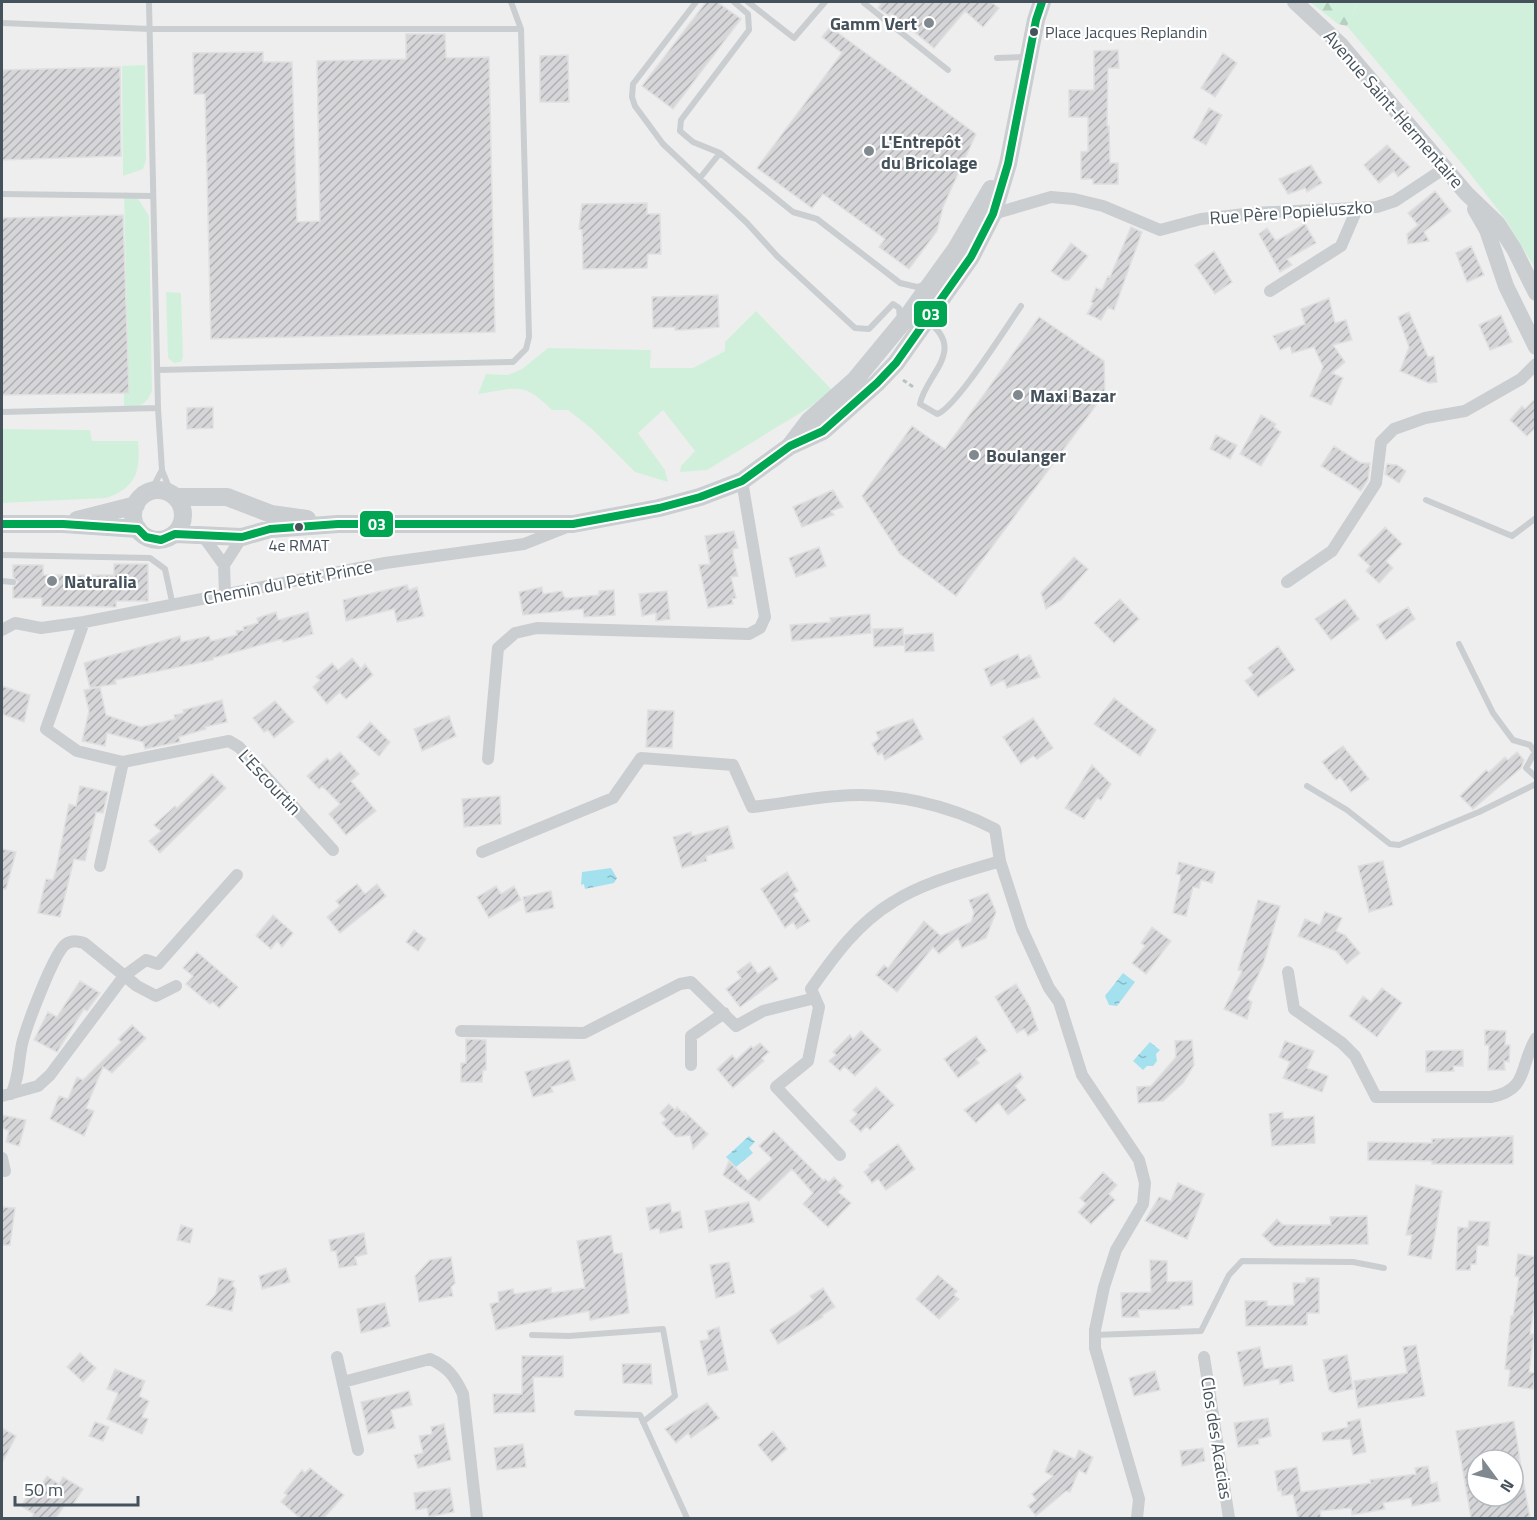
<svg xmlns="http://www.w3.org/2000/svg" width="1537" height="1520" font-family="'Titillium Web',sans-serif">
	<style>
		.grass { fill: #d1f0dc }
		.forest { fill: url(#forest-firs) }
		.water { fill: url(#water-ripples) }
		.building { fill: url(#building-hatch); stroke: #e0e0e1; stroke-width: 1.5 }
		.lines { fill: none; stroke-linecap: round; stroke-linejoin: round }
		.path { stroke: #b7c4c0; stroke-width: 3; stroke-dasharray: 4.5 3; stroke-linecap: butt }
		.service { stroke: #caced0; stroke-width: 6 }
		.minor { stroke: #caced0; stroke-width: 12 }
		.tertiary { stroke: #caced0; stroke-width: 16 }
		.secondary { stroke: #caced1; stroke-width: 18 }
		.bus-1-casing { stroke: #fff; stroke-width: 12 }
		.bus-1 { stroke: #00a651; stroke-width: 8 }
		.poi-dot { fill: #80898f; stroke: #fff; stroke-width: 2 }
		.bus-dot { fill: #45525c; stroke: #fff; stroke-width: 2 }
		.labels { text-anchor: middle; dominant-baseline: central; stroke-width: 4.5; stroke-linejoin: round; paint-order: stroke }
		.bus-label { font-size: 16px; fill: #45525c; stroke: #fff; text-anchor: start }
		.poi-label { font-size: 18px; font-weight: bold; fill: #45525c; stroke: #fff; text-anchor: start }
		.street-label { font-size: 18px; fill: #45525c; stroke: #fff }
		.line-badge { stroke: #fff; stroke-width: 2 }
		.badge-label { font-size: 16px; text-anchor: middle; font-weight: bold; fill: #fff }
	</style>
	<defs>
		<pattern id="forest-firs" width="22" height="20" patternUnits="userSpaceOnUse" patternTransform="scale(1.5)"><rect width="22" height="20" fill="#d1f0dc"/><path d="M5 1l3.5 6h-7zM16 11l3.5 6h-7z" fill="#b5d0bf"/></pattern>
		<pattern id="water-ripples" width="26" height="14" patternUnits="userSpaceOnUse" patternTransform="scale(1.5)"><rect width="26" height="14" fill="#a4e1ef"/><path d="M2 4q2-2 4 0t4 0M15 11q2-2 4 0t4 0" fill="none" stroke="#87b9c5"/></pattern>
		<pattern id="building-hatch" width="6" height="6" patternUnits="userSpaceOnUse" patternTransform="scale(1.5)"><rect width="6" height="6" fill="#d6d6d9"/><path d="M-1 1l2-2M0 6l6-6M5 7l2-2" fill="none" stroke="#afb0b3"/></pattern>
	</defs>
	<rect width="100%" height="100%" fill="#efeeee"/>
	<!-- grass -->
	<path class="grass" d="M1358 2H1535V268L1505 219 1468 171 1347 26Z
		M145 65 146 160 143 169 123 176 122 66Z
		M124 192 135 194 149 216 152 391C146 406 139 407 124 406V393L129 392Z
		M166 292 181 293 183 357 181 362 174 363 168 358Z
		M756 311 832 390 810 407 707 470 680 472 681 466 695 451 663 410 638 433 665 470 668 482 635 472 592 429 568 410H552C522 380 516 389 478 394L486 374 508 375 522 369 548 348 651 350 650 368H693L725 351V342Z
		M2 429 90 430 92 441H138C141 471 136 488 106 498L2 503Z"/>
	<!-- forest -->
	<path class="forest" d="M1310 2H1358L1347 26 1338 24Z"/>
	<!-- water -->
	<path class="water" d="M611 868 617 878 614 883 585 889 584 884 581 885 582 872Z
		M1123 973 1135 982 1117 1006 1109 1005 1105 996Z
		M1150 1042 1160 1050 1156 1054 1157 1061 1153 1066H1147L1143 1070 1133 1061Z
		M749 1136 755 1142 749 1148 753 1153 736 1167 726 1157Z"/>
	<!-- building -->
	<path class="building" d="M706 2H717L741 19 673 109 642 86Z
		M877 2H991L999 8 983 27 965 11 934 48 891 13 889 16 878 8 881 4Z
		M830 27 976 134 943 207 937 231 909 269 879 247 885 239 823 194 812 208 757 168 842 53 822 37Z
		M406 34H445L446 58 489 57 495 332 211 339 205 94H194L193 53 263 52V62H292L297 222 320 221 317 61 406 59Z
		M1118 50 1119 68H1108L1107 126H1109L1110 163H1118V184H1093V179H1081V152L1088 151V117H1069V90H1094V51Z
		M1223 53 1237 63 1215 97 1201 88Z
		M568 55 569 102H540V56Z
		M120 67 121 156 2 160V70Z
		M1209 108 1222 115 1206 145 1193 138Z
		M1387 145 1410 167 1398 177 1394 171 1379 183 1364 165Z
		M1311 165 1322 183 1307 192 1305 188 1288 194 1279 179Z
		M1435 191 1451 211 1424 232 1429 241 1408 244 1407 234 1418 225 1408 213Z
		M647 203V214H660L661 254H648L647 268 583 269 582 230 579 229 582 204Z
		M123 215 129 393 2 395V218Z
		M1305 224 1316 243 1287 259 1292 265 1280 272 1259 234 1267 228 1276 241Z
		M1131 227 1142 232 1114 310 1108 307 1101 320 1087 314 1093 303 1091 302 1096 288 1102 290 1108 276 1110 277Z
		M1071 243 1088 256 1069 280H1064L1051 271Z
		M1471 246 1484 275 1467 282 1456 253Z
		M1214 251 1232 282 1215 294 1195 265Z
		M718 295 719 327 682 330H675V327L653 328 652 297Z
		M1329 298 1335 323 1346 320 1352 340 1333 345 1345 362 1332 373 1343 378 1331 405 1310 396 1323 367 1314 347 1292 353 1290 346 1280 350 1273 336 1305 324 1301 309Z
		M1409 312 1428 357 1434 356 1437 382 1429 383 1400 371 1409 347 1398 317Z
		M1501 315 1512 342 1490 350 1479 325Z
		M1039 317 1104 361 1105 393 956 596 900 554 862 496 912 426 945 449Z
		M1536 398V427L1527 436 1510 420 1522 406 1525 409Z
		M213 407V428L187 429V408Z
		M1261 415 1276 424 1274 427 1281 432 1261 466 1240 454Z
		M1216 435 1237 445 1230 459 1210 449Z
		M1334 446 1361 463H1370L1368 480 1361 491 1321 466Z
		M1387 464 1397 465 1406 471 1399 483 1385 474Z
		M833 490 843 507 831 511 834 515 802 527 793 507Z
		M1385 527 1402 544 1386 561 1393 568 1379 583 1366 571 1370 566 1358 555Z
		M734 531 738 548 733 549V555L738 576 731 577 736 598 732 599 733 604 708 608 699 565 710 564 705 536Z
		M819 547 826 566 796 577 789 558Z
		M1074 557 1088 569 1061 600 1046 609 1041 593Z
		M114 564H148V601H116V607L42 606V598H13V587L18 582 13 577V565H43V575H114Z
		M407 585 409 590 417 587 424 616 397 622 394 609 346 621 343 600Z
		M542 587 543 594 562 591 564 597 567 598 599 595V591L614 590 615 615 584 617 583 609 523 615 519 592Z
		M667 591 670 619 656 621V613L642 616 639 594Z
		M1120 599 1139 619 1114 643 1094 623Z
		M1345 599 1359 619 1331 640 1315 619Z
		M1408 607 1415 619 1386 640 1377 625Z
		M276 612 278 620 308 612 313 634 283 642 282 639 213 658V660L115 680 116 684 90 688 84 663 180 636 181 642 209 636 211 641 237 635 236 631 244 630 243 627 258 623 257 618Z
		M870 614 871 633 792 641 790 625 831 622 830 618Z
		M903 628 904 645 874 647 873 629Z
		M933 633 934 651 905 652 904 635Z
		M1278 646 1295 670 1258 697 1245 681 1253 675 1248 668Z
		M1018 654 1020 660 1030 655 1040 677 1007 688 1004 680 991 686 984 669Z
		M352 658 361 669 365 664 373 675 346 699 340 693 342 690 327 704 313 687 320 680 316 677 332 663 338 670Z
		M2 686 30 695 24 722 2 714Z
		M100 687 106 715 141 727 175 719 174 715 184 713 183 710 222 700 227 722 205 727 206 729 179 737 180 742 145 749 143 742 107 733 105 746 82 741 89 711 84 690Z
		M1114 698 1156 730 1140 756 1094 724Z
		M275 701 294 722 274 738 268 730 264 732 253 718Z
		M648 710 674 711 672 748 646 747Z
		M449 716 456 736 422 751 414 729Z
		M1033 718 1053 748 1037 759 1033 756 1021 764 1003 737Z
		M913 719 923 739 885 760 882 753 878 755 872 744 879 739 876 732Z
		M370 722 390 742 379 756 357 737Z
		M1343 746 1369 779 1351 792 1340 777 1336 780 1322 762Z
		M340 752 359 774 351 781 376 811 346 835 329 814 340 804 322 786 319 789 307 776 327 758 330 761Z
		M1517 752 1524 760 1521 768 1473 809 1460 796 1486 770 1489 772 1505 757 1508 760Z
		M1092 765 1111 784 1101 800 1097 798 1084 819 1065 808Z
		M212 774 226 788 160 853 149 841 161 831 154 825 175 806 177 808Z
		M80 786 108 792 103 813 96 812 85 861 74 859 60 917 38 913 46 879 53 880 56 870 69 804 76 806Z
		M500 796 501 824 464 827 462 799Z
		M728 826 734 848 706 856 707 861 682 868 673 837 691 832 692 836Z
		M2 849 16 852 6 889H2Z
		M1383 861 1393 905 1369 912 1358 866Z
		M1179 862 1215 872 1212 883 1201 880 1199 888 1193 887 1186 916 1173 913 1181 875 1176 874Z
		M787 872 798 891 793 894 810 921 797 929 793 922 785 928 761 889Z
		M357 884 365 894 377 884 386 896 340 933 327 917 340 906 336 901Z
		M496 886 501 894 514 886 521 900 489 918 477 897Z
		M551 891 554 908 526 913 523 897Z
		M988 893 996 912 986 938 962 948 958 938 939 954 933 947 897 992 876 975 884 965 888 968 924 921 941 936 971 922 974 913 969 900Z
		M1258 900 1280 906 1263 965 1247 999 1252 1002 1247 1019 1224 1009 1242 971 1238 970Z
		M1325 912 1342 918 1336 931 1345 935 1360 953 1347 964 1336 951 1298 936 1305 919 1320 925Z
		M273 915 293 933 282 947 277 941 271 949 256 936Z
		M1152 927 1171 941 1146 974 1132 963 1145 946 1141 943Z
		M414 930 426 939 418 951 406 942Z
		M197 952 238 987 219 1008 213 1002 210 1004 186 984 193 976 183 968Z
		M750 962 758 974 770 966 778 979 740 1007 726 989 741 978 737 972Z
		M80 981 100 993 87 1011 84 1009 57 1052 34 1040 48 1012 57 1017Z
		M1016 984 1030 1007 1038 1030 1028 1036 1024 1029 1017 1033 995 997Z
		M1382 988 1402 1003 1377 1037 1349 1016 1363 996 1371 1002Z
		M132 1025 146 1038 112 1073 103 1067 86 1108 94 1111 84 1136 50 1119 59 1096 68 1099 77 1077 83 1080 121 1042 118 1039Z
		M1485 1030 1506 1031 1505 1045H1510L1509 1062 1504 1061 1505 1070H1488L1489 1045H1485Z
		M861 1031 881 1050 855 1076 844 1066 840 1071 829 1061 836 1055 833 1052 850 1035 853 1039Z
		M976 1036 987 1051 976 1059 979 1063 958 1078 944 1059Z
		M466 1039 486 1040V1070H483L482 1082H461V1063H466Z
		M1192 1040 1194 1065 1183 1083 1163 1101 1138 1103 1137 1087 1151 1086 1176 1057 1175 1041Z
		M1285 1041 1314 1051 1307 1068 1328 1076 1322 1092 1283 1078 1290 1062 1279 1057Z
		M760 1043 769 1052 762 1058 764 1061 733 1088 717 1069 732 1055 736 1060 751 1046 753 1048Z
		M1463 1050V1066H1453L1454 1071 1426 1072V1051Z
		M569 1060 575 1080 551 1087 553 1092 533 1097 525 1072Z
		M1020 1073 1023 1078 1015 1086 1026 1100 1008 1115 998 1102 976 1123 964 1110Z
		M876 1087 894 1105 870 1130 866 1126 861 1132 850 1121 857 1114 853 1110Z
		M669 1104 675 1110 677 1107 686 1116 685 1112 708 1134 693 1149 690 1135 676 1137 662 1123 666 1120 660 1113Z
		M1283 1112V1119L1314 1116 1315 1143 1272 1146 1269 1114Z
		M2 1115 26 1120 19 1146 6 1142 9 1131 2 1128Z
		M774 1131 824 1181 825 1179 829 1182 834 1177 843 1186 838 1192 851 1203 828 1227 803 1204 813 1193 792 1169 759 1201 723 1175 729 1161 748 1181 772 1159 759 1146Z
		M1513 1136V1164H1432V1161L1368 1160V1142L1432 1143V1139Z
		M898 1144 915 1169 886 1190 878 1179 872 1183 864 1172 870 1167 869 1165Z
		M1103 1172 1117 1185 1109 1194 1115 1200 1091 1224 1078 1212 1086 1204 1080 1198Z
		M1178 1183 1204 1194 1187 1239 1145 1221 1159 1197 1171 1201Z
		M1416 1185 1442 1191 1431 1259 1408 1255 1412 1235H1406Z
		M749 1202 754 1222 709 1232 705 1211Z
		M670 1203 672 1213 680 1211 683 1228 660 1233 659 1228 650 1230 646 1208Z
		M2 1207 15 1208 10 1245H2Z
		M1367 1216 1368 1244 1274 1246 1262 1235 1277 1219 1283 1225H1331L1330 1217Z
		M1469 1221 1490 1222 1488 1246 1477 1245 1476 1264H1471L1470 1270H1456L1458 1227 1468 1228Z
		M181 1225 193 1229 190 1243 177 1240Z
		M364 1233 367 1254 355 1257 357 1265 339 1268 336 1251H331L329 1240Z
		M611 1235 614 1254 622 1253 629 1313 590 1320 589 1311 496 1330 490 1304 499 1302 498 1292 513 1289 514 1294 551 1288V1293L585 1288 577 1241Z
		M1518 1254 1536 1257V1296L1530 1334H1534L1529 1372 1535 1373 1533 1389 1508 1386 1510 1370 1505 1369 1511 1316H1513L1519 1277 1515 1276Z
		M451 1257 455 1283 451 1287 453 1296 419 1302 415 1276 430 1260Z
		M1150 1260 1167 1261V1282L1192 1281 1193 1305 1180 1306V1309L1138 1310 1139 1317H1122L1121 1293 1151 1292Z
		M729 1262 735 1293 716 1298 710 1265Z
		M286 1268 290 1282 262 1289 259 1276Z
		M938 1275 957 1291 954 1295 959 1299 939 1319 916 1299Z
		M219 1278 234 1281 232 1285 236 1289 232 1311 206 1305 216 1294Z
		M1306 1278H1319V1313H1307V1325L1246 1326 1245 1301H1267V1306L1294 1305 1293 1283H1306Z
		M823 1288 835 1307 822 1315 823 1317 778 1344 770 1330 797 1313 813 1300 810 1296Z
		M385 1303 390 1326 361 1333 357 1309Z
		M719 1327 728 1370 708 1375 700 1341 709 1339 707 1331Z
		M1416 1345 1425 1396 1358 1408 1354 1381 1407 1373 1403 1347Z
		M1260 1347 1264 1369 1292 1365 1294 1381 1280 1384 1279 1379 1244 1386 1237 1352Z
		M80 1353 96 1368 83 1382 67 1367Z
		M1347 1355 1353 1389 1334 1393 1329 1390 1323 1360Z
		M522 1356H563V1377H533L535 1412 494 1413 493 1394H522Z
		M622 1364H651L652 1384 623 1383Z
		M115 1369 145 1381 139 1396 149 1401 142 1417 148 1419 142 1434 107 1419 118 1393 107 1389Z
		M1155 1371 1160 1390 1134 1396 1129 1378Z
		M409 1391 412 1405 391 1410 395 1428 368 1434 361 1402Z
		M707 1403 719 1418 691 1438 688 1433 676 1443 665 1429Z
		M1268 1418 1271 1436 1258 1439 1259 1444 1238 1447 1234 1423Z
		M1360 1419 1366 1452 1353 1455 1350 1439 1323 1441 1322 1433 1348 1427 1347 1422Z
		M1514 1421 1520 1460H1477V1496H1513V1461H1520L1530 1518H1471L1456 1431Z
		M95 1422 109 1427 103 1441 89 1436Z
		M444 1424 451 1460 418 1468 414 1455 423 1453 419 1436 432 1434 431 1427Z
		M2 1428 16 1436 2 1463Z
		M773 1431 787 1449 772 1462 758 1445Z
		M523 1444 526 1467 497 1470 494 1448Z
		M1203 1448 1205 1461 1182 1466 1180 1451Z
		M1054 1450 1075 1459 1079 1450 1093 1457 1086 1474 1079 1470 1070 1492 1066 1491 1036 1516 1028 1506 1036 1500 1032 1494 1053 1476 1045 1472Z
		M1428 1466 1431 1484 1437 1482 1440 1501 1412 1506 1411 1498 1383 1503 1385 1509 1352 1515 1351 1508 1320 1511 1321 1518H1298L1293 1494 1282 1496 1281 1490 1278 1491 1275 1471 1297 1467 1301 1492 1371 1483 1370 1480 1416 1474 1415 1468Z
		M310 1468 344 1495 324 1518H300L281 1502 287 1495 284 1493 302 1470 305 1473Z
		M47 1476 59 1484 63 1477 83 1489 72 1506 66 1503 56 1518H31L34 1514 21 1506 32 1489 37 1492Z
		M450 1488 454 1512 429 1517 427 1508 416 1510 414 1493Z"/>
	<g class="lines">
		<!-- path -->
		<path class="path" d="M903 380 915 388"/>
		<!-- service -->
		<path class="service" d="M149 2 158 408 162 470 172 495
			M696 2 633 84 632 97 635 106 663 144 747 223 777 256 855 328 869 329 893 304 899 308 900 319
			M734 2 748 14 749 30 681 120 680 131 693 142 720 153 793 212 817 219 900 283 917 287 923 285
			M748 2 794 38 825 2
			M865 2 864 3 948 70
			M2 23 150 29H521
			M997 58 1026 57
			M700 178 720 153
			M2 194 153 196
			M927 321C968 350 925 375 920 404L937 414C955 409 1007 326 1021 306
			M157 370 513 362 526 349 529 337 521 29 511 2
			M2 412 158 408
			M151 491 162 470
			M1426 500 1512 536 1536 518
			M2 555 150 558 165 569 173 606
			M2 581 13 582
			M1459 644 1493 713 1513 740 1530 745 1535 752 1526 768 1536 777
			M1307 786 1347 810 1390 844 1399 845 1479 812 1536 784
			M532 1335 569 1336 663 1329 675 1396 643 1422
			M1095 1335 1201 1331 1229 1275 1242 1261 1353 1262 1384 1268
			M577 1413 640 1415 687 1518"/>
		<!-- minor -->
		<path class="minor" d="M993 214 1051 197 1074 199 1103 206 1160 230 1201 219 1254 213 1377 207 1395 201 1445 168
			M1270 291 1341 246 1357 209
			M203 536 224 565 225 594
			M224 565 242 537
			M1287 582 1332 551 1376 483 1381 442 1394 429 1425 418 1465 411 1521 379 1536 364
			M84 622 46 729 77 751 123 762 229 741 239 747 333 850
			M2 630 15 623 41 628 84 622 385 563 524 544 567 527
			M488 759 498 648 515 633 537 628 749 634 760 628 765 617 742 481
			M482 852 613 798 641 758 733 765 752 807C781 804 810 798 838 796 890 791 949 805 995 829L1000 861 1022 929 1049 988 1059 1002 1082 1075 1139 1160 1145 1183 1143 1204 1116 1250 1104 1287 1095 1330V1348L1139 1499 1137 1518
			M100 866 123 762
			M1288 972 1294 1009 1342 1043 1355 1056 1376 1097H1491C1529 1090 1519 1066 1536 1038
			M461 1031 584 1033 680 984 691 982 736 1026 763 1011 815 998
			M691 1065V1036L724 1013
			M11 1094C20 1077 18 1058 23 1040 28 1023 54 952 66 944 72 940 77 941 84 943L137 986 156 996 176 986
			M2 1096 38 1086 50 1075 124 976 146 960 158 964 237 875
			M840 1155 776 1087 808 1061 819 1007 811 989C834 956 858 923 893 902 924 882 965 872 1000 861
			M2 1158 5 1171
			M337 1357 358 1450
			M1204 1357 1229 1518
			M343 1382 430 1359C448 1367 455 1377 463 1394L477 1518"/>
		<!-- tertiary -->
		<path class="tertiary" d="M1295 2 1340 44 1466 193 1498 224 1514 249 1536 293
			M1475 209 1487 230 1506 286 1536 347"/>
		<!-- secondary -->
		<path class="secondary" d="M790 446 809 421 855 380 907 317 956 249 991 189
			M133 515a25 25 0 1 1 50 0a25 25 0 1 1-50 0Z
			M175 497H227L271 514 307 519
			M77 520 136 505
			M2 524H63L138 529
			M175 534 242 537 270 529 338 524H573L659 508 700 497 742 481 790 446 823 431 877 383 896 363 971 257 993 214 1008 164 1036 20 1042 2"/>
		<defs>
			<path id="bus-1" d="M2 524H63L138 529 146 537 161 540 175 534 242 537 270 529 338 524H573L659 508 700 497 742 481 790 446 823 431 877 383 896 363 971 257 993 214 1008 164 1036 20 1042 2"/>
		</defs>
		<!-- bus-1 casing -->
		<use href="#bus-1" class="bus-1-casing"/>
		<!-- bus-1 -->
		<use href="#bus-1" class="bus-1"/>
	</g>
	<!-- markers -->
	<g class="poi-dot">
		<circle cx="929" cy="23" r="6"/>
		<circle cx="869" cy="151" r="6"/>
		<circle cx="1018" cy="395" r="6"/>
		<circle cx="974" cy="455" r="6"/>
		<circle cx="52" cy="581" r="6"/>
	</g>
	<g class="bus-dot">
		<circle cx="1034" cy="32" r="5"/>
		<circle cx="299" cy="527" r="5"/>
	</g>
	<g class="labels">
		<!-- bus labels -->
		<g class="bus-label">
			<text x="1045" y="32">Place Jacques Replandin</text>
			<text x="299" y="545" text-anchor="middle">4e RMAT</text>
		</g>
		<!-- poi labels -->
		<g class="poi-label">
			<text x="917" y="23" text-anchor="end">Gamm Vert</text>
			<text x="881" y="141">L'Entrepôt<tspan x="881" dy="21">du Bricolage</tspan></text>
			<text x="1030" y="395">Maxi Bazar</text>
			<text x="986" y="455">Boulanger</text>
			<text x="64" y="581">Naturalia</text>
		</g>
		<!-- street labels -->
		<g class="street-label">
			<text transform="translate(1394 109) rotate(49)">Avenue Saint-Hermentaire</text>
			<text transform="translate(1291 212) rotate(-4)">Rue Père Popieluszko</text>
			<text transform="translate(288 582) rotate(-11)">Chemin du Petit Prince</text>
			<text transform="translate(270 782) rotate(47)">L'Escourtin</text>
			<text transform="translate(1217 1438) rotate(81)">Clos des Acacias</text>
		</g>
	</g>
	<g class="line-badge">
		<rect x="913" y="300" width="35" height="28" rx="6" fill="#00a651"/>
		<rect x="359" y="510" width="35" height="28" rx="6" fill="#00a651"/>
	</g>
	<g class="badge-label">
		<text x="931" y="320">03</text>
		<text x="377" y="530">03</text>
	</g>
	<!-- border -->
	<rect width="1537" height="1520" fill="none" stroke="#45525c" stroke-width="6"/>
	<!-- north arrow -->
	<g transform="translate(1495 1478) rotate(123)"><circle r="28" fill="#ffffff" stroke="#b5babe" stroke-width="1.5"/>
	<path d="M0-4.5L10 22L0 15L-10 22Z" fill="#80898f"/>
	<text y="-9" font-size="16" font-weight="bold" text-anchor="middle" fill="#45525c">N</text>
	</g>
	<!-- scale -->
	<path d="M15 1496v9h123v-9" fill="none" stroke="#45525c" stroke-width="3"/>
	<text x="24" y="1496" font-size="18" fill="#45525c" stroke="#ffffff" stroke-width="4.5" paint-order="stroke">50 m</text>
</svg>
